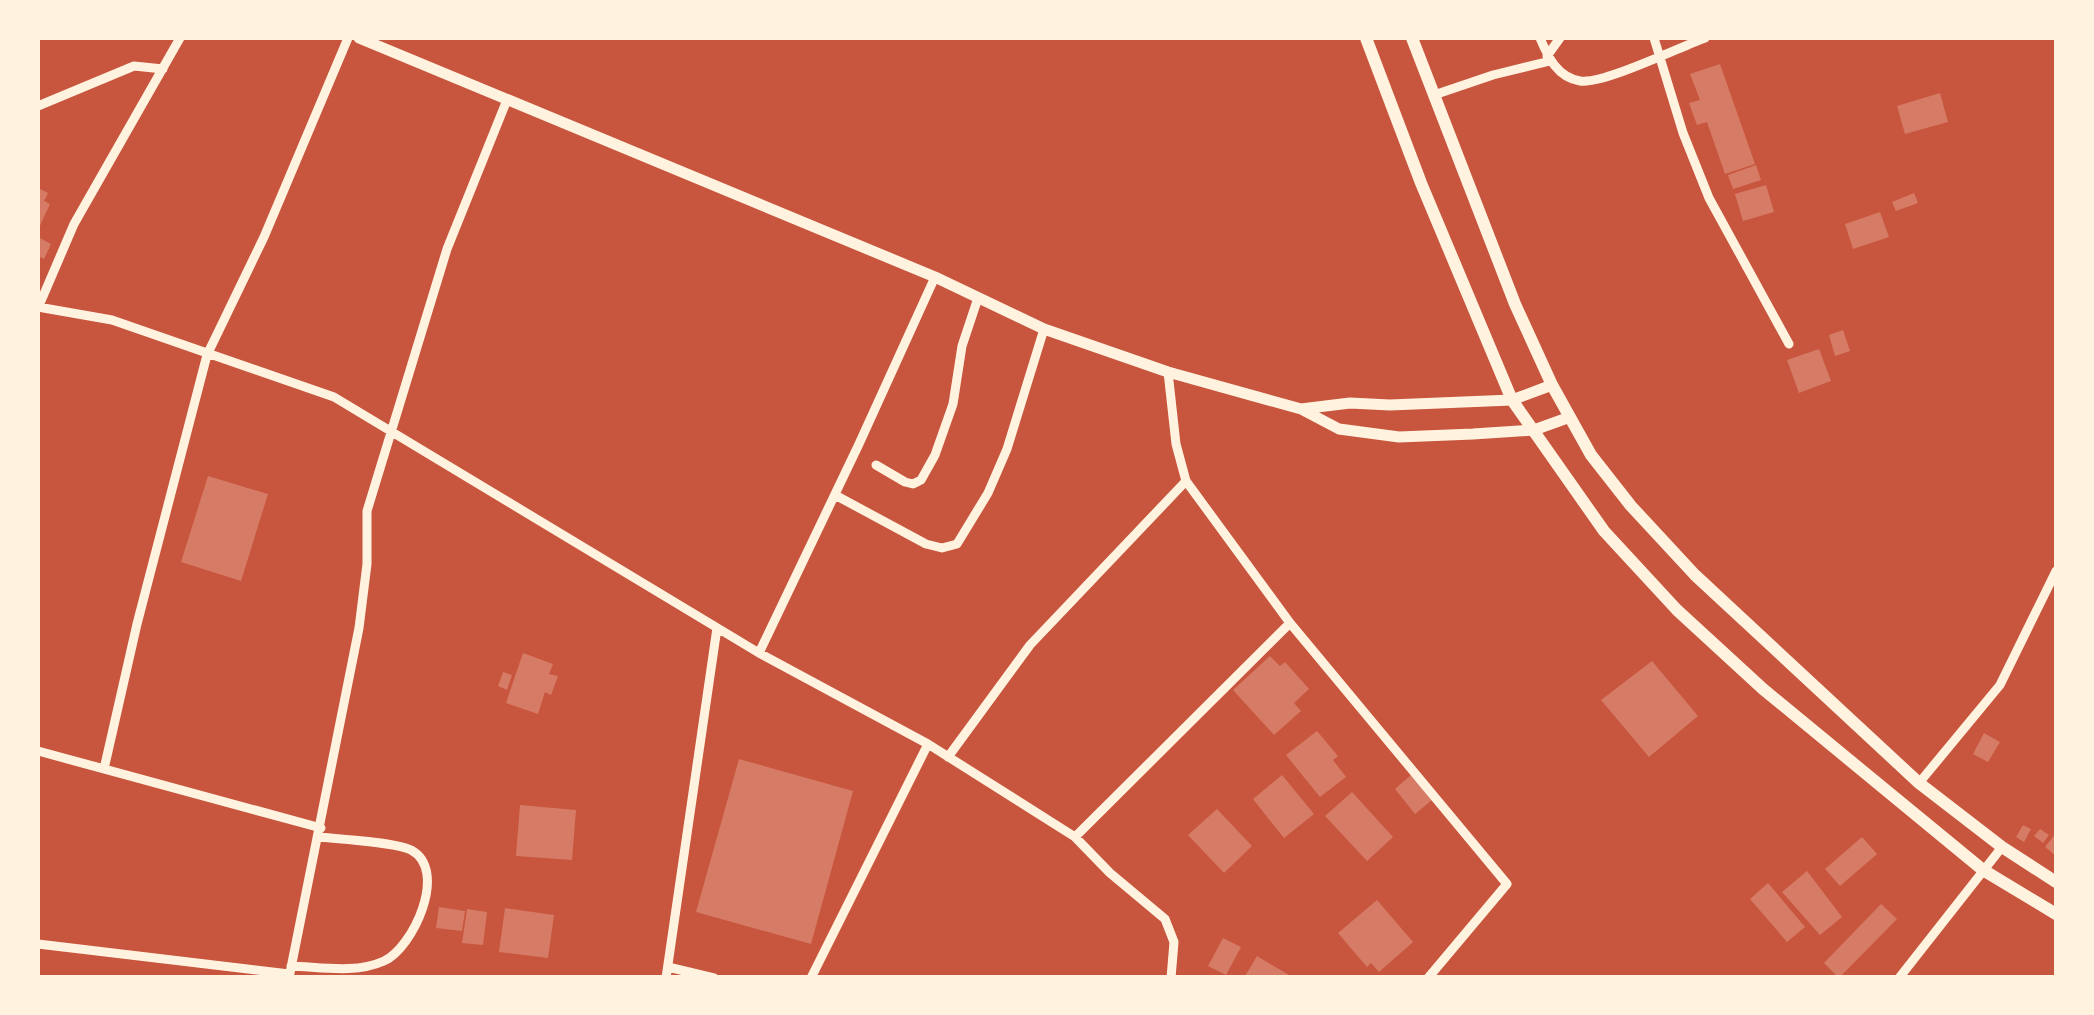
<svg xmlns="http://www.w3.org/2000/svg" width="2094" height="1015" font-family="'Sofia Sans Condensed',sans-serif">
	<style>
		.building { fill: #d67c66 }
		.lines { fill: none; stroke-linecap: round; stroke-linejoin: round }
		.minor { stroke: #fff3e0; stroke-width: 9 }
		.tertiary { stroke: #fff3e0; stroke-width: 11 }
		.secondary { stroke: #fff3e0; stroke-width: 12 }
	</style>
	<rect width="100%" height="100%" fill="#c8553d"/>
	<!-- building -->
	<path class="building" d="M1720 64 1755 164 1725 174 1707 122 1697 125 1689 103 1700 100 1690 74Z
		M1940 93 1948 122 1905 134 1897 106Z
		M1756 165 1761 180 1733 189 1728 175Z
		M1766 185 1774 212 1743 221 1735 194Z
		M38 188 48 193 44 201 50 204 38 230Z
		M1914 193 1918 203 1896 211 1892 202Z
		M1880 212 1889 237 1853 249 1845 224Z
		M38 237 51 244 44 259 38 256Z
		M1843 330 1850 351 1835 356 1829 335Z
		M1819 349 1831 381 1799 393 1787 360Z
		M208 476 268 494 241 581 181 562Z
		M523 653 553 664 549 674 558 676 551 695 545 692 538 714 506 703Z
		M1270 656 1280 666 1285 662 1309 689 1294 703 1301 711 1274 735 1233 690Z
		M1652 661 1698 716 1649 757 1601 700Z
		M503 672 512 675 507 690 498 686Z
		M1317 731 1338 756 1333 760 1346 777 1320 797 1286 755Z
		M1984 733 2000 742 1988 762 1973 754Z
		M739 759 853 791 811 944 696 912Z
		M1282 775 1314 814 1284 838 1253 799Z
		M1411 775 1432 800 1415 814 1395 789Z
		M1352 792 1393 837 1367 861 1325 816Z
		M520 805 576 810 572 860 516 856Z
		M1217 809 1252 846 1224 873 1188 835Z
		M2023 825 2031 829 2024 842 2016 837Z
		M2040 829 2049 835 2043 843 2034 836Z
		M2056 833V856L2045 847Z
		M1862 837 1877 854 1840 886 1825 869Z
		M1807 871 1842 917 1820 935 1782 892Z
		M1768 883 1805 927 1787 942 1750 899Z
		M1377 900 1413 942 1379 972 1371 963 1367 967 1338 933Z
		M1881 904 1897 919 1839 978 1824 963Z
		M439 907 465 911 462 931 436 928Z
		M505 908 554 915 548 958 499 952Z
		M467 909 487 912 483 945 462 943Z
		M1223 938 1241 947 1226 975 1208 966Z
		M1257 956 1294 978H1244Z"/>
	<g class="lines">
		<!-- minor -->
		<path class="minor" d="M1540 38C1548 57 1557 77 1580 81 1602 85 1680 47 1705 38
			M1654 38 1683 133 1709 198 1789 344
			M1547 56 1560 38
			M1434 95 1493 75 1550 61
			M38 106 134 66 163 69
			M38 307 112 320 334 397 759 653 928 744 1075 837 1110 873 1165 919 1174 942 1171 978
			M38 308 74 224 180 38
			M1168 372 1176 444 1186 481 1290 623 1507 884 1428 978
			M876 465 905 482 913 484 921 480 935 455 953 404 962 346 978 298
			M835 495 926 544 942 548 957 544 988 493 1007 449 1044 329
			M759 653 859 444 935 277
			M38 751 321 828
			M948 757 1030 645 1186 481
			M104 769 137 624 207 355 264 237 348 38
			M1919 783 2000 685 2056 571
			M1075 837 1290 623
			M38 944 289 974
			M291 966C321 967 355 974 384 961 413 948 449 870 411 850 395 842 340 839 319 837
			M668 967 714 978
			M289 978 359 628 367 564V511L447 249 507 100
			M666 978 717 628
			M811 978 928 744
			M1899 978 2002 847"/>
		<!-- tertiary -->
		<path class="tertiary" d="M359 38 935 277 1044 329 1168 372 1301 409 1339 429 1399 437 1473 434 1534 430 1570 417
			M1301 409 1350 403 1390 405 1512 400 1552 385"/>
		<!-- secondary -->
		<path class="secondary" d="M1366 38 1421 183 1512 400 1604 531 1677 610 1763 689 1983 870 2056 914
			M1412 38 1515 304 1552 385 1591 455 1631 506 1695 575 1919 783 2002 847 2056 882"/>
	</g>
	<!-- border -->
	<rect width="2094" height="1015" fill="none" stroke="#fff3e0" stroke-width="80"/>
</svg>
